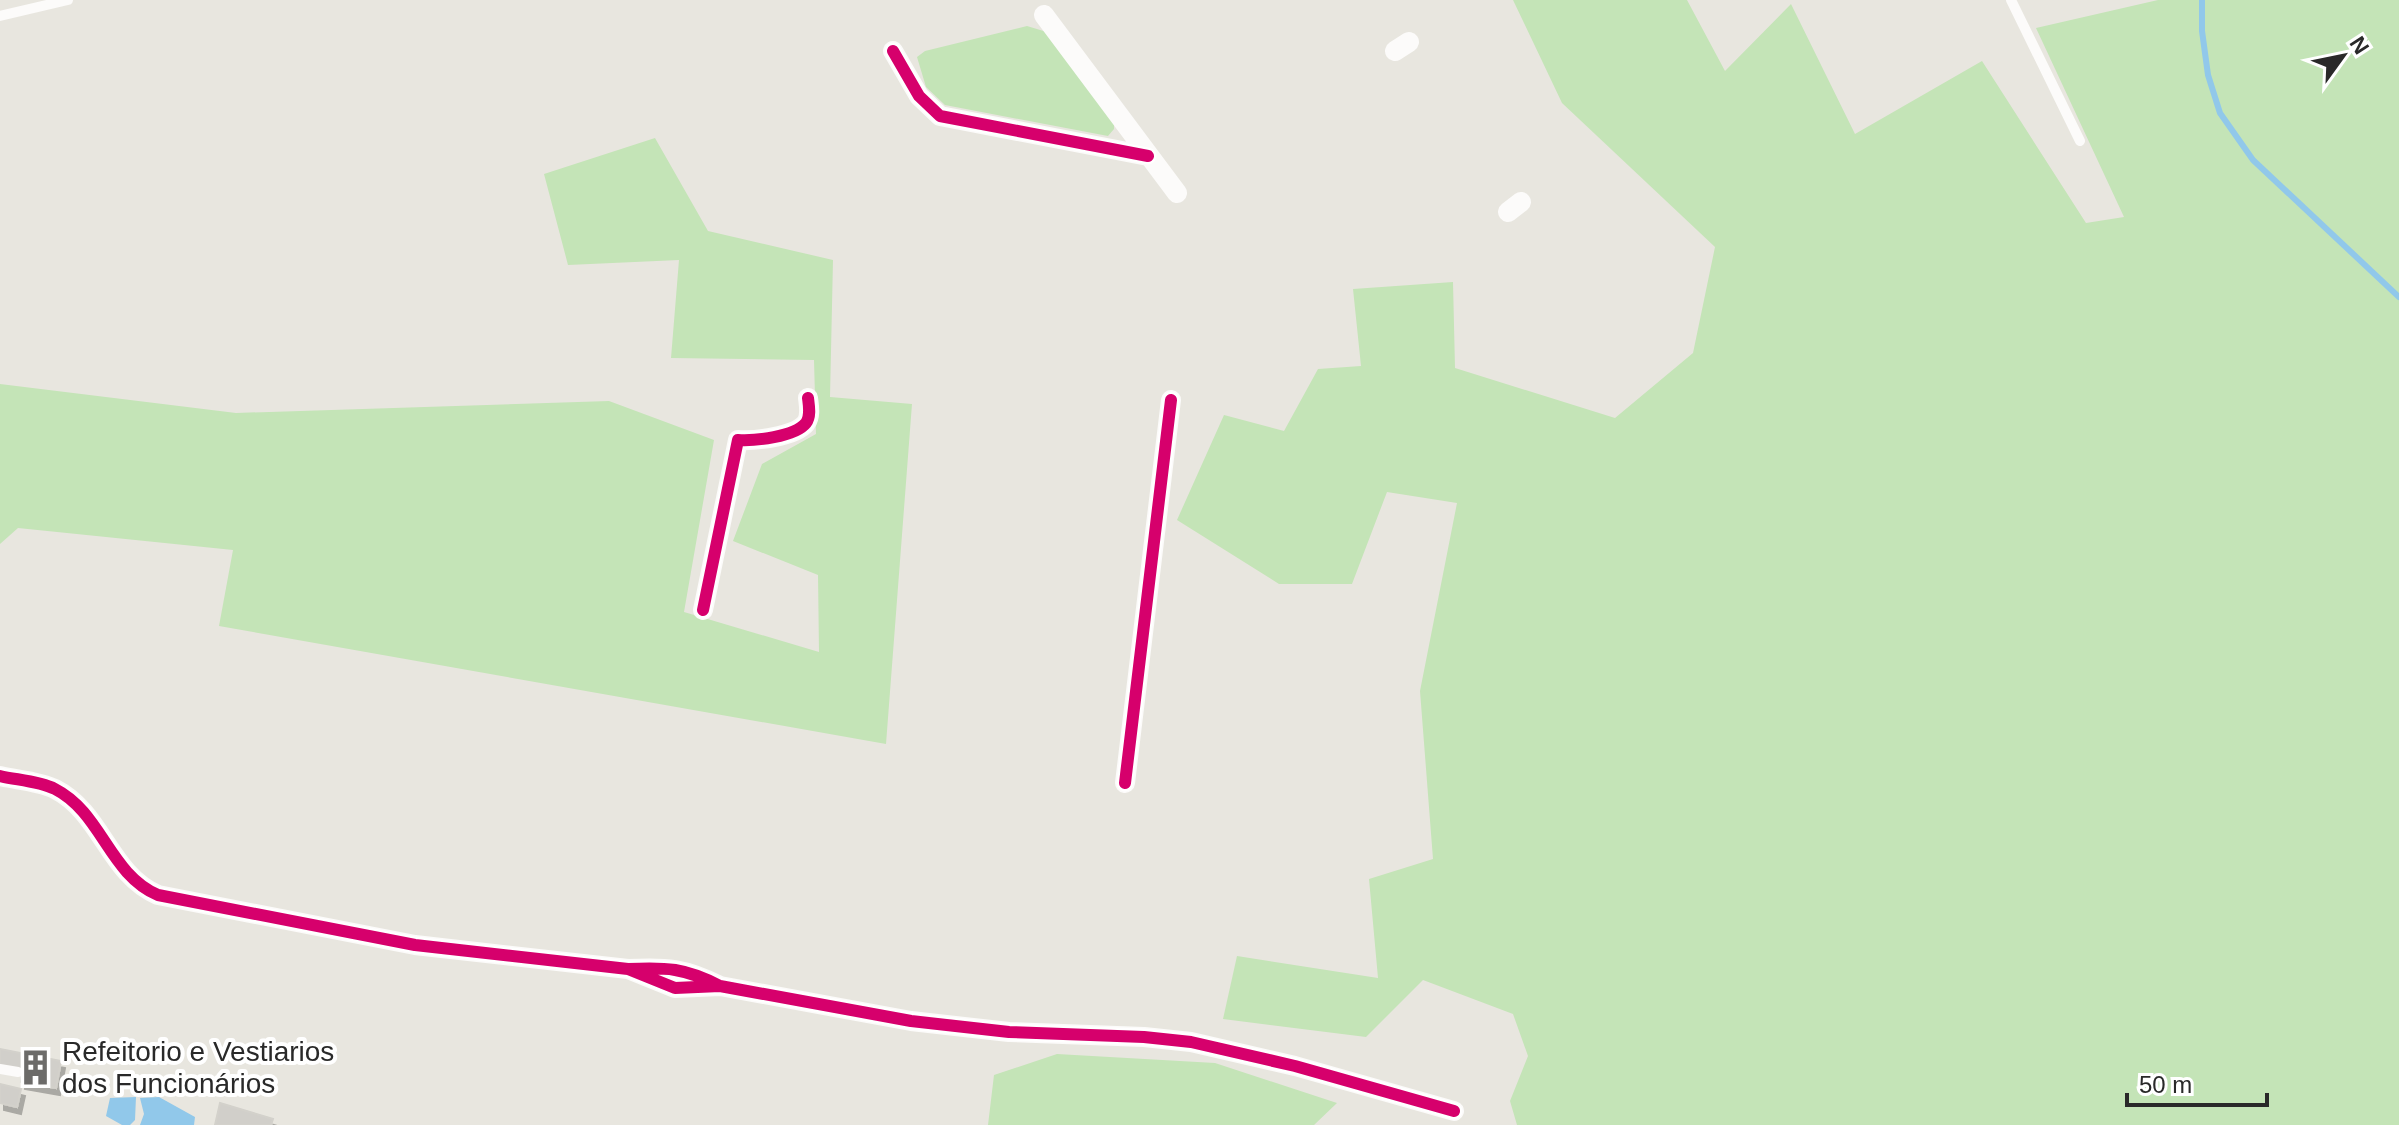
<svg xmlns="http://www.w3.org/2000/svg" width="2399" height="1125" font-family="Arial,sans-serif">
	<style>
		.green { fill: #c4e4b7 }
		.water { fill: #91c8ea }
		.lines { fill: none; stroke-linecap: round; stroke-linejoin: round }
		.stream { stroke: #91c8ea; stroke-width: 6 }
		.building { fill: #d1cfca; stroke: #d3d1cb; stroke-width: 2; filter: url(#shadow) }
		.lane { stroke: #fcfbfa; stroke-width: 10 }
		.street { stroke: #fcfbfa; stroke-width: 20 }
		.cycleway-casing { stroke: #fff; stroke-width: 17 }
		.cycleway { stroke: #d6006c; stroke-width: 12 }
		.labels { text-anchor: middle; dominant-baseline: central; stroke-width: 8; stroke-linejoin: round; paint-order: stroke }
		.poi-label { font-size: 28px; fill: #292929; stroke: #fff; text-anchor: start }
	</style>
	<defs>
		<filter id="shadow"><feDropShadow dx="4" dy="7" stdDeviation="0" flood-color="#0004"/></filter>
	</defs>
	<rect width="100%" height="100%" fill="#e8e6df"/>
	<!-- green -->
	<path class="green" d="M1513 0H1687L1725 71 1791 4 1855 134 1982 61 2086 223 2124 217 2036 28 2158 0H2399V1125H1517L1510 1101 1528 1056 1513 1014 1423 980 1366 1037 1223 1019 1237 956 1378 978 1369 879 1433 859 1420 691 1457 503 1387 492 1352 584H1279L1177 520 1224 415 1284 431 1318 369 1361 366 1353 289 1453 282 1455 368 1615 418 1693 353 1715 247 1562 103Z
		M1027 26 1050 33 1114 122V129L1108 136 945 105 926 87 917 57 925 51Z
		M655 138 708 231 833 260 830 397 912 404 886 744 219 626 233 550 18 528 0 544V384L236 413 609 401 714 440 684 612 819 652 818 575 733 541 762 464 816 434 814 360 671 358 679 260 568 265 544 174Z
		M1057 1054 1215 1063 1337 1103 1314 1125H988L994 1075Z"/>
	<!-- water -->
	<path class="water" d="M136 1097 135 1120 130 1125H122L106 1116 110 1098Z
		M159 1097 195 1117 194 1125H140L144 1114 140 1098Z"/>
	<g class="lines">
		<!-- stream -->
		<path class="stream" d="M2202 0V31L2208 75 2220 113 2253 160 2399 297"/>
	</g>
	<!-- building -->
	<path class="building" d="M0 1049 61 1061 56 1088 21 1082 23 1069 0 1065Z
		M0 1084 21 1089 17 1107 0 1103Z
		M220 1103 273 1119 271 1125H215Z"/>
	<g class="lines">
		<!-- lane -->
		<path class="lane" d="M2011 0 2080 141
			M0 16 68 0
			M0 1069 18 1072"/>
		<!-- street -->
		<path class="street" d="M1044 15 1177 193
			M893 51 919 96 940 116 1148 156
			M1395 51 1409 42
			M1508 212 1521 202
			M703 610 738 440C754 441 795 437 806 423 811 416 809 406 808 398
			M0 776C17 780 39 781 55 789 102 813 109 874 158 895L415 945 628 969C666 967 685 968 720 986
			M1125 783 1171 400
			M628 969 675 988 720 986 911 1021 1009 1032 1144 1037 1191 1042 1295 1066 1454 1111"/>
		<defs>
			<path id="cycleway" d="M893 51 919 96 940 116 1148 156
				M703 610 738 440C754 441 795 437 806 423 811 416 809 406 808 398
				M0 776C17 780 39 781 55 789 102 813 109 874 158 895L415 945 628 969C666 967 685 968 720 986
				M1125 783 1171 400
				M628 969 675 988 720 986 911 1021 1009 1032 1144 1037 1191 1042 1295 1066 1454 1111"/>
		</defs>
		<!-- cycleway casing -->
		<use href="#cycleway" class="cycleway-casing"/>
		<!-- cycleway -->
		<use href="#cycleway" class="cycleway"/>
	</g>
	<!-- icons -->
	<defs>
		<symbol id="building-bare" viewBox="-9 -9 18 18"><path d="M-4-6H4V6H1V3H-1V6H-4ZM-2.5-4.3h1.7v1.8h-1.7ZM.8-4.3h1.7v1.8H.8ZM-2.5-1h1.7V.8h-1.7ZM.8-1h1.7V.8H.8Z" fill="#6c6b69" stroke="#fff" stroke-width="2.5" paint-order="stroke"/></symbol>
	</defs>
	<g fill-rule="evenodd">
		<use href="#building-bare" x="10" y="1042" width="51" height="51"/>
	</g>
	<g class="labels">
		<!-- poi labels -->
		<g class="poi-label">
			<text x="62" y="1051">Refeitorio e Vestiarios<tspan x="62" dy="32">dos Funcionários</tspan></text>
		</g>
	</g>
	<!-- north arrow -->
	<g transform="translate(2343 56) rotate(57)" stroke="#ffffff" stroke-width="6" paint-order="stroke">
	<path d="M0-6L14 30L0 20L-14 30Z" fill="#292929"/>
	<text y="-12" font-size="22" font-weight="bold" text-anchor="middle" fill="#292929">N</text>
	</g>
	<!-- scale -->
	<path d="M2127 1093v12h140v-12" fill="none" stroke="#292929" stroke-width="4"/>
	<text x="2139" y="1093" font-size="24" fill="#292929" stroke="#ffffff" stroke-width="6" paint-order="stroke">50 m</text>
</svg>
